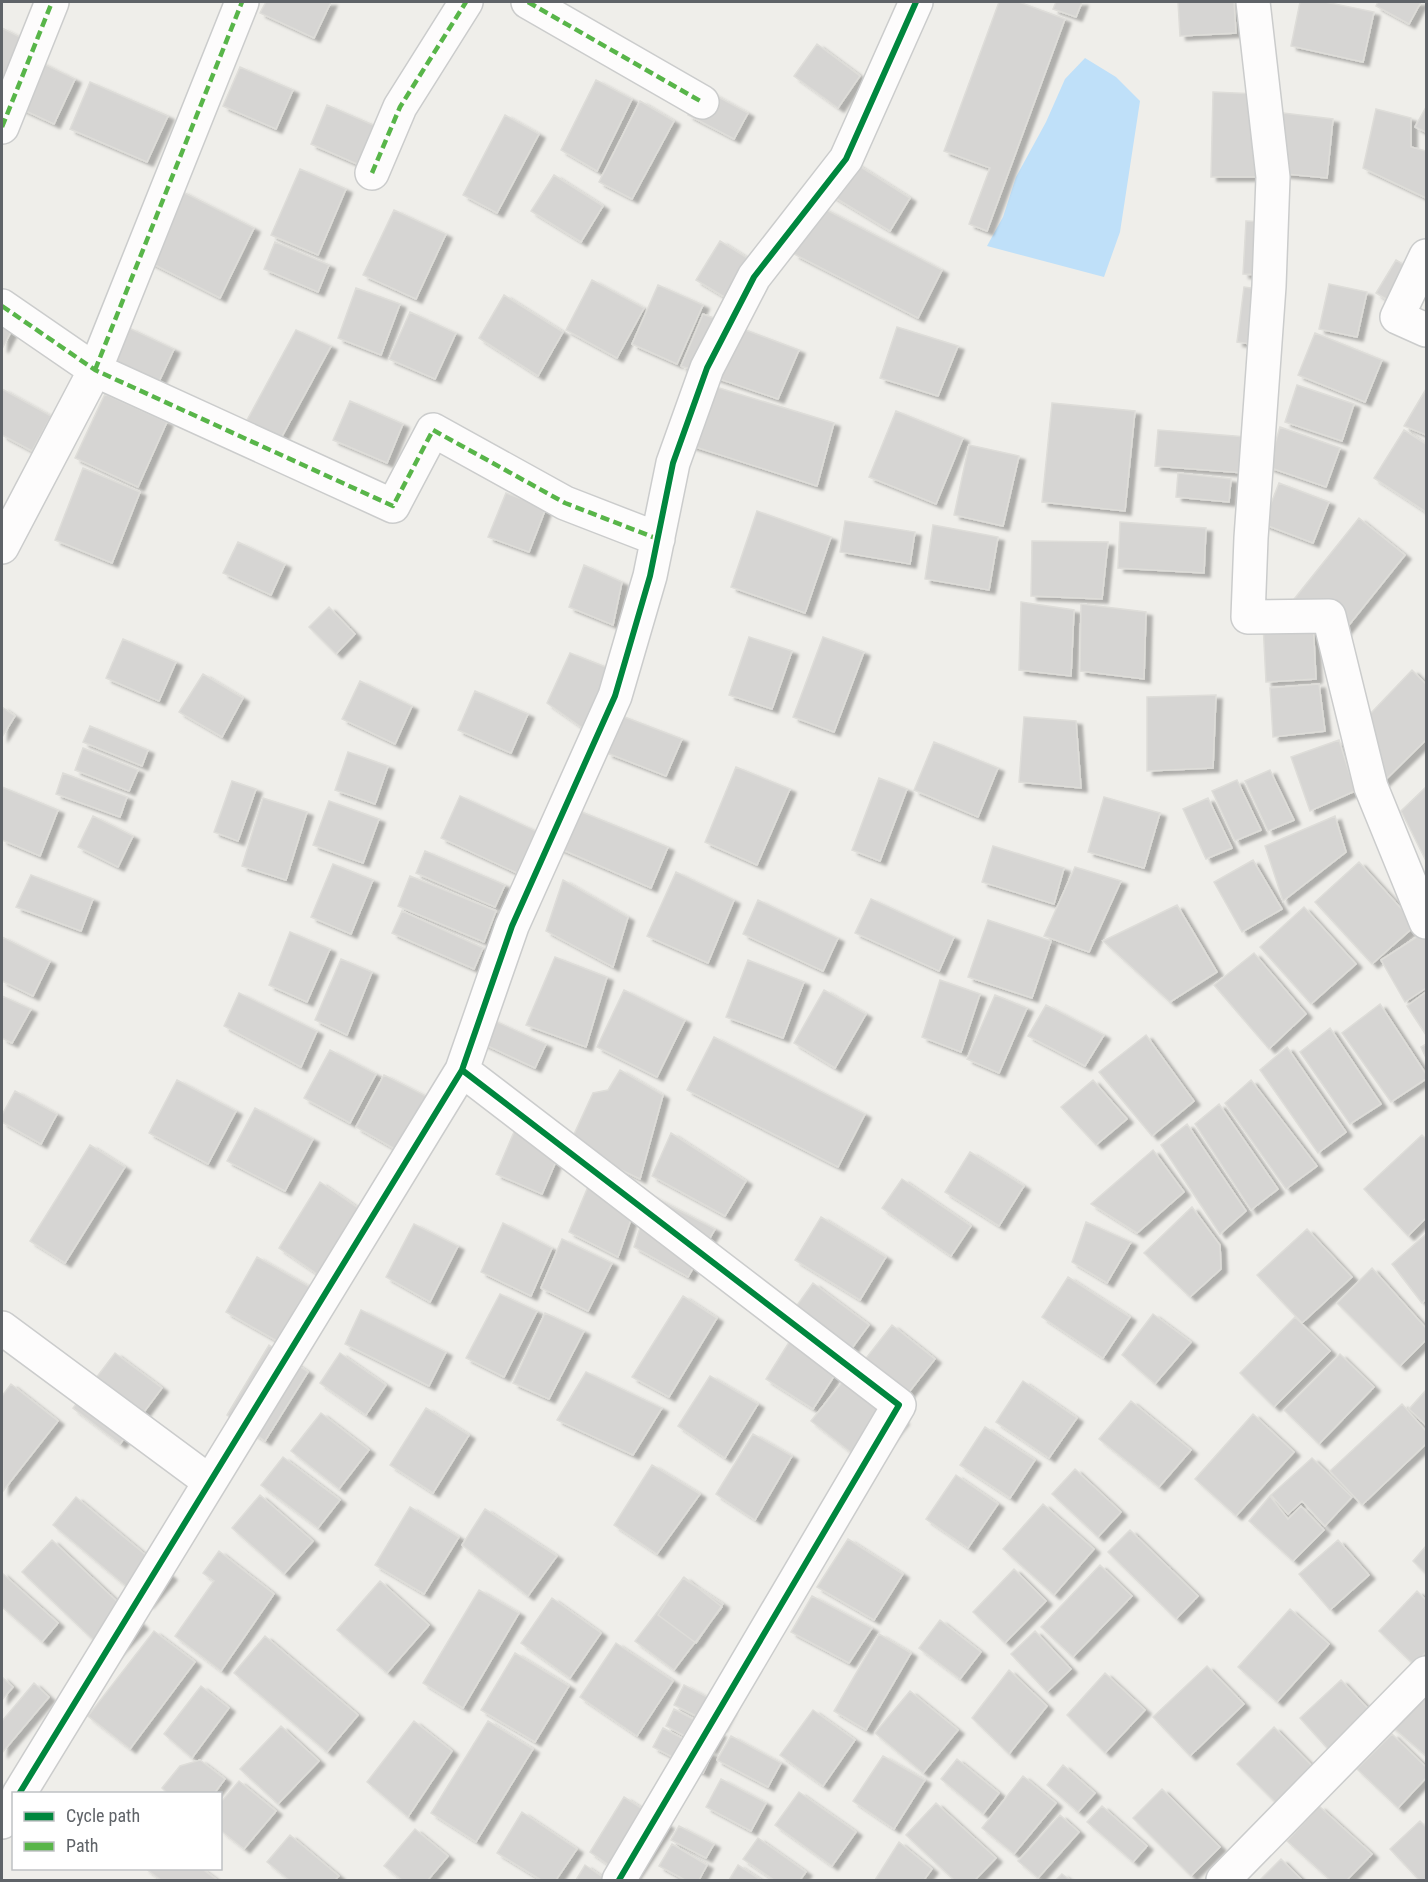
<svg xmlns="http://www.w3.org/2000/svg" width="1428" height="1882" font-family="'Roboto Condensed',sans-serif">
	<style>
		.water { fill: #bfe0f9 }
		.building { fill: #d6d5d3; stroke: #deddd9; stroke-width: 1.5; filter: url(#shadow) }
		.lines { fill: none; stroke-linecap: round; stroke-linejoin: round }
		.minor-casing { stroke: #cbcccc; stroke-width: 36 }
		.minor { stroke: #fdfcfc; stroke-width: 33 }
		.quiet { stroke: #58b549; stroke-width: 4.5; stroke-dasharray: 9 4.5; stroke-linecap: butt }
		.cycleway-casing { stroke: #fff; stroke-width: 10 }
		.cycleway { stroke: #00873e; stroke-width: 6 }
	</style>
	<defs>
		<filter id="shadow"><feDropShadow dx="6" dy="4" stdDeviation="1.5" flood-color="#0004"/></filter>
	</defs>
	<rect width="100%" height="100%" fill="#efeeea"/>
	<!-- water -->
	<path class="water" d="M1085 58 1116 77 1140 101 1120 232 1104 277 987 246 1003 217 1016 177 1046 122 1065 79Z"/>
	<!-- building -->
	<path class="building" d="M266 2H331L314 38 260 13Z
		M999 2H1019L1065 19 987 231 969 224 990 168 944 151Z
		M1056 2H1082L1076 17 1053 9Z
		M1178 2H1234L1236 33 1180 36Z
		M1300 2H1325L1374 12 1363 62 1291 46Z
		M1378 2H1421L1409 24 1376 6Z
		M2 28 22 38 2 83Z
		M817 44 860 76 838 108 794 76Z
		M38 61 75 79 54 124 17 107Z
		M240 67 293 90 276 129 223 106Z
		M596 80 632 99 597 171 561 150Z
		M90 82 168 116 147 162 70 129Z
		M702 88 748 113 734 139 688 115Z
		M1213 92 1257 94 1256 177H1211Z
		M640 101 674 121 632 199 599 182Z
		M327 105 380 128 364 167 311 144Z
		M1426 107V132L1415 127Z
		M1376 109 1411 118V147L1426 151V198L1363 168Z
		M1283 113 1333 119 1327 178 1276 173Z
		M505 115 539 134 497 213 463 195Z
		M850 160 910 198 890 231 829 194Z
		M300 169 346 189 318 255 271 235Z
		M554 175 603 206 581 242 531 211Z
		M181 191 254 228 220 298 147 261Z
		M819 206 942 270 918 318 794 254Z
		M394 210 446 234 416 299 363 275Z
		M1246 221 1267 222 1264 275 1243 274Z
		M720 241 749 259 726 298 696 280Z
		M275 242 329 265 318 292 264 269Z
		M1396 260 1419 274 1399 307 1376 293Z
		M592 280 644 308 617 358 566 330Z
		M1329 284 1367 292 1357 337 1319 329Z
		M658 285 703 305 677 364 632 344Z
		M1244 287 1265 290 1258 345 1237 342Z
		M356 288 400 304 381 355 338 338Z
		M504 295 563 332 538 376 479 338Z
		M410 312 456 333 435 379 389 359Z
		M703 314 799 350 778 399 681 366Z
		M2 322 13 328 2 349Z
		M897 327 958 346 938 396 880 378Z
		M129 328 174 349 156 388 111 367Z
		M296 330 331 346 280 440 246 422Z
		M1315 333 1382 360 1365 402 1298 375Z
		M706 384 834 423 817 486 686 444Z
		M1297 385 1354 404 1342 441 1285 422Z
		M2 389 51 416 32 451 2 435Z
		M1426 389V435L1404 426Z
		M105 394 167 422 138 487 75 458Z
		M350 401 403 424 387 463 333 440Z
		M1052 403 1135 411 1125 511 1042 502Z
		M896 411 963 438 936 504 869 477Z
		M1280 427 1340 448 1326 487 1268 467Z
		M1158 430 1247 437 1244 473 1155 466Z
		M1404 430 1426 444V512L1374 478Z
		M969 445 1019 456 1003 526 954 515Z
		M83 468 140 492 112 563 55 540Z
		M1178 473 1231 479 1229 502 1176 497Z
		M1279 483 1329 502 1313 543 1263 524Z
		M506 493 546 508 529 552 488 537Z
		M757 511 831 537 805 613 731 587Z
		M1359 518 1405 555 1337 640 1291 603Z
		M845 521 915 532 910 564 840 552Z
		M1120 522 1206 528 1204 573 1118 568Z
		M933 525 998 537 989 590 925 579Z
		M1032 541 1108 542 1102 599 1031 596Z
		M238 542 285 564 271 595 223 573Z
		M584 565 622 582 613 625 569 607Z
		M1021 602 1074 610 1071 676 1019 670Z
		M1081 604 1146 612 1144 679 1080 671Z
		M329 607 355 634 336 654 309 627Z
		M1313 621 1316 679 1266 682 1263 624Z
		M749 637 792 651 772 709 729 695Z
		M823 637 864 652 834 732 793 717Z
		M123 639 176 662 159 701 106 678Z
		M570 653 621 673 591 734 547 703Z
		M1412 670 1426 684V740L1372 793 1350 735Z
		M203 674 243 698 222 737 179 712Z
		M360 681 412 706 395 744 342 719Z
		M1319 684 1325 731 1273 737 1270 688Z
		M475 691 528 714 511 753 458 730Z
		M1216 695 1213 768 1147 771V697Z
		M2 707 15 716 2 737Z
		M622 716 682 739 666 776 607 753Z
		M1024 717 1076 721 1081 788 1019 782Z
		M90 726 148 750 142 766 83 742Z
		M1339 740 1355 791 1310 811 1291 757Z
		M934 742 998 768 978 817 914 790Z
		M83 748 138 770 129 791 75 770Z
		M348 752 388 766 375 804 335 790Z
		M736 767 790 789 757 865 705 842Z
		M1270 770 1294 820 1268 831 1245 781Z
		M63 773 127 797 120 817 56 794Z
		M879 778 907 789 880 861 852 850Z
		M1237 780 1261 830 1235 841 1212 791Z
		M232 781 256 789 238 841 214 832Z
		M2 787 58 810 40 856 2 840Z
		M1426 787V861L1401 811Z
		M460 796 536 831 517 873 441 838Z
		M1104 797 1160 813 1144 868 1088 852Z
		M263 798 307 812 286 880 242 866Z
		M1208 798 1232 848 1206 859 1183 809Z
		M329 801 379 819 363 863 313 845Z
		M572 808 668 847 651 888 556 847Z
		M93 816 133 836 118 867 78 847Z
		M1335 816 1346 852 1283 901 1265 846Z
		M993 846 1064 868 1054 904 982 882Z
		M425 851 505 885 495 907 416 873Z
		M1253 860 1282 909 1242 932 1214 882Z
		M1359 862 1416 925 1372 964 1315 902Z
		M333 864 373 880 351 934 311 917Z
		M1075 867 1121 881 1089 952 1044 936Z
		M676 872 734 900 708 963 647 936Z
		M31 875 93 899 81 931 16 907Z
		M410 876 496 911 484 942 398 906Z
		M563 880 628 917 613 967 546 931Z
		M871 899 954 937 939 971 855 933Z
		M758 900 838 938 823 971 743 934Z
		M1177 905 1217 972 1170 1002 1103 941Z
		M1304 907 1356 964 1311 1004 1260 947Z
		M402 911 483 948 474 969 392 933Z
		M988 920 1051 941 1032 998 968 977Z
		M1426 931V988L1405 1002 1381 960Z
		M290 932 330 949 307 1002 269 985Z
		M2 937 50 961 33 996 2 981Z
		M1254 953 1306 1014 1269 1049 1214 985Z
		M555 957 607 977 586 1047 526 1025Z
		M341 959 372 972 347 1035 315 1020Z
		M748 960 804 982 783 1038 726 1017Z
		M940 980 980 994 961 1052 922 1037Z
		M624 990 685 1020 657 1077 597 1047Z
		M824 990 866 1014 835 1068 794 1043Z
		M1426 992V1035L1407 1006Z
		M239 993 317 1031 301 1067 224 1026Z
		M995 995 1027 1008 999 1073 967 1059Z
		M2 996 31 1009 12 1043 2 1038Z
		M1380 1004 1426 1074V1079L1391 1102 1342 1033Z
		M1046 1005 1104 1035 1085 1066 1028 1036Z
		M486 1017 546 1044 535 1068 475 1040Z
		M1330 1028 1381 1104 1350 1124 1300 1052Z
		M1146 1035 1194 1101 1152 1136 1099 1072Z
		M714 1037 865 1114 838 1167 687 1090Z
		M1426 1044V1058L1421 1047Z
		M1287 1047 1346 1132 1318 1153 1260 1070Z
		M330 1050 376 1074 350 1123 304 1098Z
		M620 1070 663 1095 640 1179 569 1145 593 1093 608 1090Z
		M384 1075 428 1097 400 1152 356 1127Z
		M177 1080 236 1111 208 1164 149 1133Z
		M1093 1080 1127 1119 1096 1145 1061 1107Z
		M1251 1080 1317 1166 1286 1189 1225 1103Z
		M15 1091 57 1114 41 1144 2 1122V1115Z
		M1219 1104 1278 1189 1251 1210 1195 1124Z
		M255 1108 313 1139 285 1191 227 1161Z
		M520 1118 566 1138 542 1194 496 1174Z
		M1187 1124 1246 1211 1220 1234 1161 1145Z
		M671 1133 746 1181 725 1216 652 1176Z
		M1422 1135 1426 1139V1218L1408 1236 1364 1189Z
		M90 1145 125 1167 65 1263 30 1241Z
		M1153 1150 1184 1192 1137 1233 1091 1204Z
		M970 1152 1024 1186 999 1226 945 1192Z
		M595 1170 640 1193 618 1257 569 1232Z
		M902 1179 971 1226 951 1256 882 1208Z
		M320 1182 361 1210 320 1276 279 1248Z
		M650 1195 715 1229 688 1277 634 1247Z
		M1192 1207 1220 1245 1221 1269 1190 1297 1144 1253Z
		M821 1217 886 1257 860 1300 795 1260Z
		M1086 1222 1131 1242 1107 1283 1072 1262Z
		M503 1223 552 1248 531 1296 481 1272Z
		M414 1224 458 1246 430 1302 386 1277Z
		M1307 1229 1352 1277 1302 1323 1257 1275Z
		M1426 1234V1299L1422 1303 1392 1264Z
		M562 1239 612 1263 588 1311 541 1288Z
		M257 1257 329 1298 298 1353 226 1312Z
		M1372 1268 1426 1328V1340L1400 1366 1337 1303Z
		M1068 1277 1130 1317 1103 1358 1042 1317Z
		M813 1283 869 1325 847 1355 792 1312Z
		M500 1294 537 1311 504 1377 466 1358Z
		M683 1296 717 1318 669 1397 632 1377Z
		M361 1310 446 1352 429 1386 345 1344Z
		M545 1313 584 1331 549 1399 513 1383Z
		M1153 1314 1191 1342 1155 1384 1122 1355Z
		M1295 1317 1330 1351 1274 1407 1240 1373Z
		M892 1325 935 1359 906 1396 863 1362Z
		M791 1339 838 1370 813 1409 766 1379Z
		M269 1345 308 1372 265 1441 227 1415Z
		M115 1353 162 1388 120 1444 73 1408Z
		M340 1353 386 1385 366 1415 320 1383Z
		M1340 1354 1374 1387 1319 1444 1284 1410Z
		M586 1372 662 1408 633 1455 557 1420Z
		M710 1376 758 1404 725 1458 678 1426Z
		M847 1376 903 1420 867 1465 811 1421Z
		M1023 1381 1077 1418 1049 1458 996 1422Z
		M11 1384 58 1421 3 1491 2 1396Z
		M1426 1390V1425L1409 1409Z
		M1131 1401 1191 1450 1159 1487 1099 1439Z
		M1402 1404 1426 1431V1444L1362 1505 1330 1471Z
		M426 1408 469 1435 433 1493 390 1465Z
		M321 1413 369 1450 339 1489 291 1451Z
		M1253 1414 1294 1452 1236 1516 1195 1479Z
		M985 1427 1035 1460 1010 1498 960 1465Z
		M753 1434 792 1456 755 1520 716 1494Z
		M283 1457 340 1500 318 1528 261 1485Z
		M1312 1458 1352 1497 1325 1526 1302 1501 1288 1514 1271 1495Z
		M652 1465 700 1494 657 1554 614 1525Z
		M1075 1469 1121 1512 1098 1537 1052 1494Z
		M956 1475 998 1504 968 1548 926 1519Z
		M260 1495 313 1541 284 1574 232 1528Z
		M1270 1496 1288 1519 1301 1506 1324 1530 1293 1561 1249 1521Z
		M76 1497 171 1576 147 1604 53 1525Z
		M1043 1504 1094 1549 1054 1595 1003 1549Z
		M410 1507 459 1537 424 1594 375 1565Z
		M485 1509 557 1556 528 1596 462 1545Z
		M1130 1530 1198 1596 1176 1619 1108 1552Z
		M848 1539 903 1574 874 1620 817 1587Z
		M52 1540 142 1625 111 1657 22 1572Z
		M1338 1540 1369 1575 1330 1610 1299 1574Z
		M1426 1546V1574L1413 1561Z
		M219 1551 274 1594 221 1671 175 1636 214 1581 203 1573Z
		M1100 1565 1132 1596 1073 1657 1041 1627Z
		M1014 1569 1046 1601 1005 1643 973 1612Z
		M2 1573 58 1623 42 1642 2 1607Z
		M684 1577 722 1607 674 1670 635 1641Z
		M683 1578 723 1604 696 1643 658 1615Z
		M380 1581 429 1625 387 1673 337 1630Z
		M479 1590 519 1613 463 1708 423 1683Z
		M1417 1591 1426 1600V1652L1414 1665 1379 1631Z
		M812 1596 872 1628 849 1663 791 1632Z
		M552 1598 601 1633 570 1678 521 1643Z
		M1290 1609 1329 1644 1277 1702 1238 1667Z
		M940 1620 981 1652 960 1679 919 1648Z
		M154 1631 195 1662 130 1749 88 1716Z
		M1035 1631 1071 1669 1047 1692 1011 1654Z
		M879 1634 911 1653 866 1730 834 1711Z
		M265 1636 358 1715 327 1752 234 1673Z
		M616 1643 673 1681 637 1736 580 1697Z
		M515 1653 569 1686 535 1742 481 1710Z
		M1207 1666 1244 1704 1190 1756 1153 1717Z
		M1009 1670 1047 1706 1009 1754 972 1718Z
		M1105 1673 1145 1710 1105 1753 1067 1715Z
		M2 1677 13 1687 2 1700Z
		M1341 1680 1378 1719 1336 1758 1300 1718Z
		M34 1683 49 1697 2 1753V1721Z
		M684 1685 730 1709 720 1728 674 1705Z
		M201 1686 229 1708 192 1758 164 1734Z
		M910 1691 958 1730 923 1773 875 1733Z
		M1419 1691 1426 1697V1756L1390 1725Z
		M674 1709 720 1733 711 1750 666 1726Z
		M813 1710 855 1740 823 1786 780 1755Z
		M414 1721 452 1751 408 1817 367 1782Z
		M488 1721 533 1749 476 1842 431 1813Z
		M281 1726 319 1761 278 1804 240 1769Z
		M1274 1727 1321 1775 1284 1811 1237 1764Z
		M663 1728 712 1754 703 1773 653 1747Z
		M1392 1734 1426 1767V1778L1398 1808 1357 1769Z
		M731 1736 781 1763 768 1787 717 1760Z
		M883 1756 925 1780 894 1829 853 1801Z
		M957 1759 999 1793 983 1814 941 1779Z
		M200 1760 225 1779 214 1794H168L162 1788 180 1766Z
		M1063 1765 1095 1793 1078 1812 1047 1785Z
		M1023 1776 1056 1803 1014 1854 982 1828Z
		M721 1779 766 1803 751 1831 706 1807Z
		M239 1781 276 1811 244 1849 220 1830V1803Z
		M1162 1789 1220 1847 1191 1876 1133 1818Z
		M799 1792 856 1832 832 1866 775 1825Z
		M624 1797 668 1825 631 1880 590 1852Z
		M936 1803 996 1858 975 1880H954L906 1835Z
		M1102 1806 1147 1846 1133 1862 1087 1822Z
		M1319 1806 1372 1854 1347 1880H1330L1287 1841Z
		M522 1812 577 1849 556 1880H541L497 1853Z
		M1060 1815 1079 1832 1038 1878 1018 1861Z
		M1420 1821 1426 1827V1880H1419L1390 1849Z
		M679 1826 714 1844 706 1858 671 1840Z
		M415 1829 448 1856 428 1880H402L384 1866Z
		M290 1835 339 1876 335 1880H289L267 1862Z
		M758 1838 806 1872 800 1880H774L743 1859Z
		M899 1842 932 1869 924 1880H875Z
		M672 1844 707 1865 699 1880H685L659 1866Z
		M1281 1859 1302 1880H1260Z
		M585 1865 607 1880H576Z
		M738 1865 761 1880H729Z
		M145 1868H201L217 1880H161Z
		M1062 1874 1070 1880H1056Z"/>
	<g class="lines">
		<defs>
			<path id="minor" d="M528 2 702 102
				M1253 2 1273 177 1269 286 1251 538 1248 617 1329 616 1371 787 1426 922
				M2 127 52 2
				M372 173 400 107 466 2
				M1426 256 1397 317 1426 330
				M2 306 95 370 393 506 433 430 565 503 658 539
				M2 547 95 370 242 2
				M462 1070 899 1405 619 1880
				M2 1328 210 1482
				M19 1794 462 1070 512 926 615 696 650 576 673 463 707 368 754 277 846 159 916 2
				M2 1822 14 1802
				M1223 1880 1426 1673"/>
		</defs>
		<!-- minor casing -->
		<use href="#minor" class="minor-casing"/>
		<!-- minor -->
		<use href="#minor" class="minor"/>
		<!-- quiet -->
		<path class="quiet" d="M528 2 702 102
			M2 127 52 2
			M372 173 400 107 466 2
			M2 306 95 370 393 506 433 430 565 503 658 539
			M95 370 242 2"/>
		<defs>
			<path id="cycleway" d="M462 1070 899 1405 619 1880
				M19 1794 462 1070 512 926 615 696 650 576 673 463 707 368 754 277 846 159 916 2"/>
		</defs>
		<!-- cycleway casing -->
		<use href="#cycleway" class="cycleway-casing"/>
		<!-- cycleway -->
		<use href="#cycleway" class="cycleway"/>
	</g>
	<!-- border -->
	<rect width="1428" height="1882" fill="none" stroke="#5f6368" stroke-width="6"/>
	<!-- legend -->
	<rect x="12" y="1792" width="210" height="78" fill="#ffffff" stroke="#bfc1c3" stroke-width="1.5"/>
	<rect x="24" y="1812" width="30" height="9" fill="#00873e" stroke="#bfc1c3" stroke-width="1.5"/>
	<text x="66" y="1822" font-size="18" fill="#5f6368">Cycle path</text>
	<rect x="24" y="1842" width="30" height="9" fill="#58b549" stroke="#bfc1c3" stroke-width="1.5"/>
	<text x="66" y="1852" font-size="18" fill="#5f6368">Path</text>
</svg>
